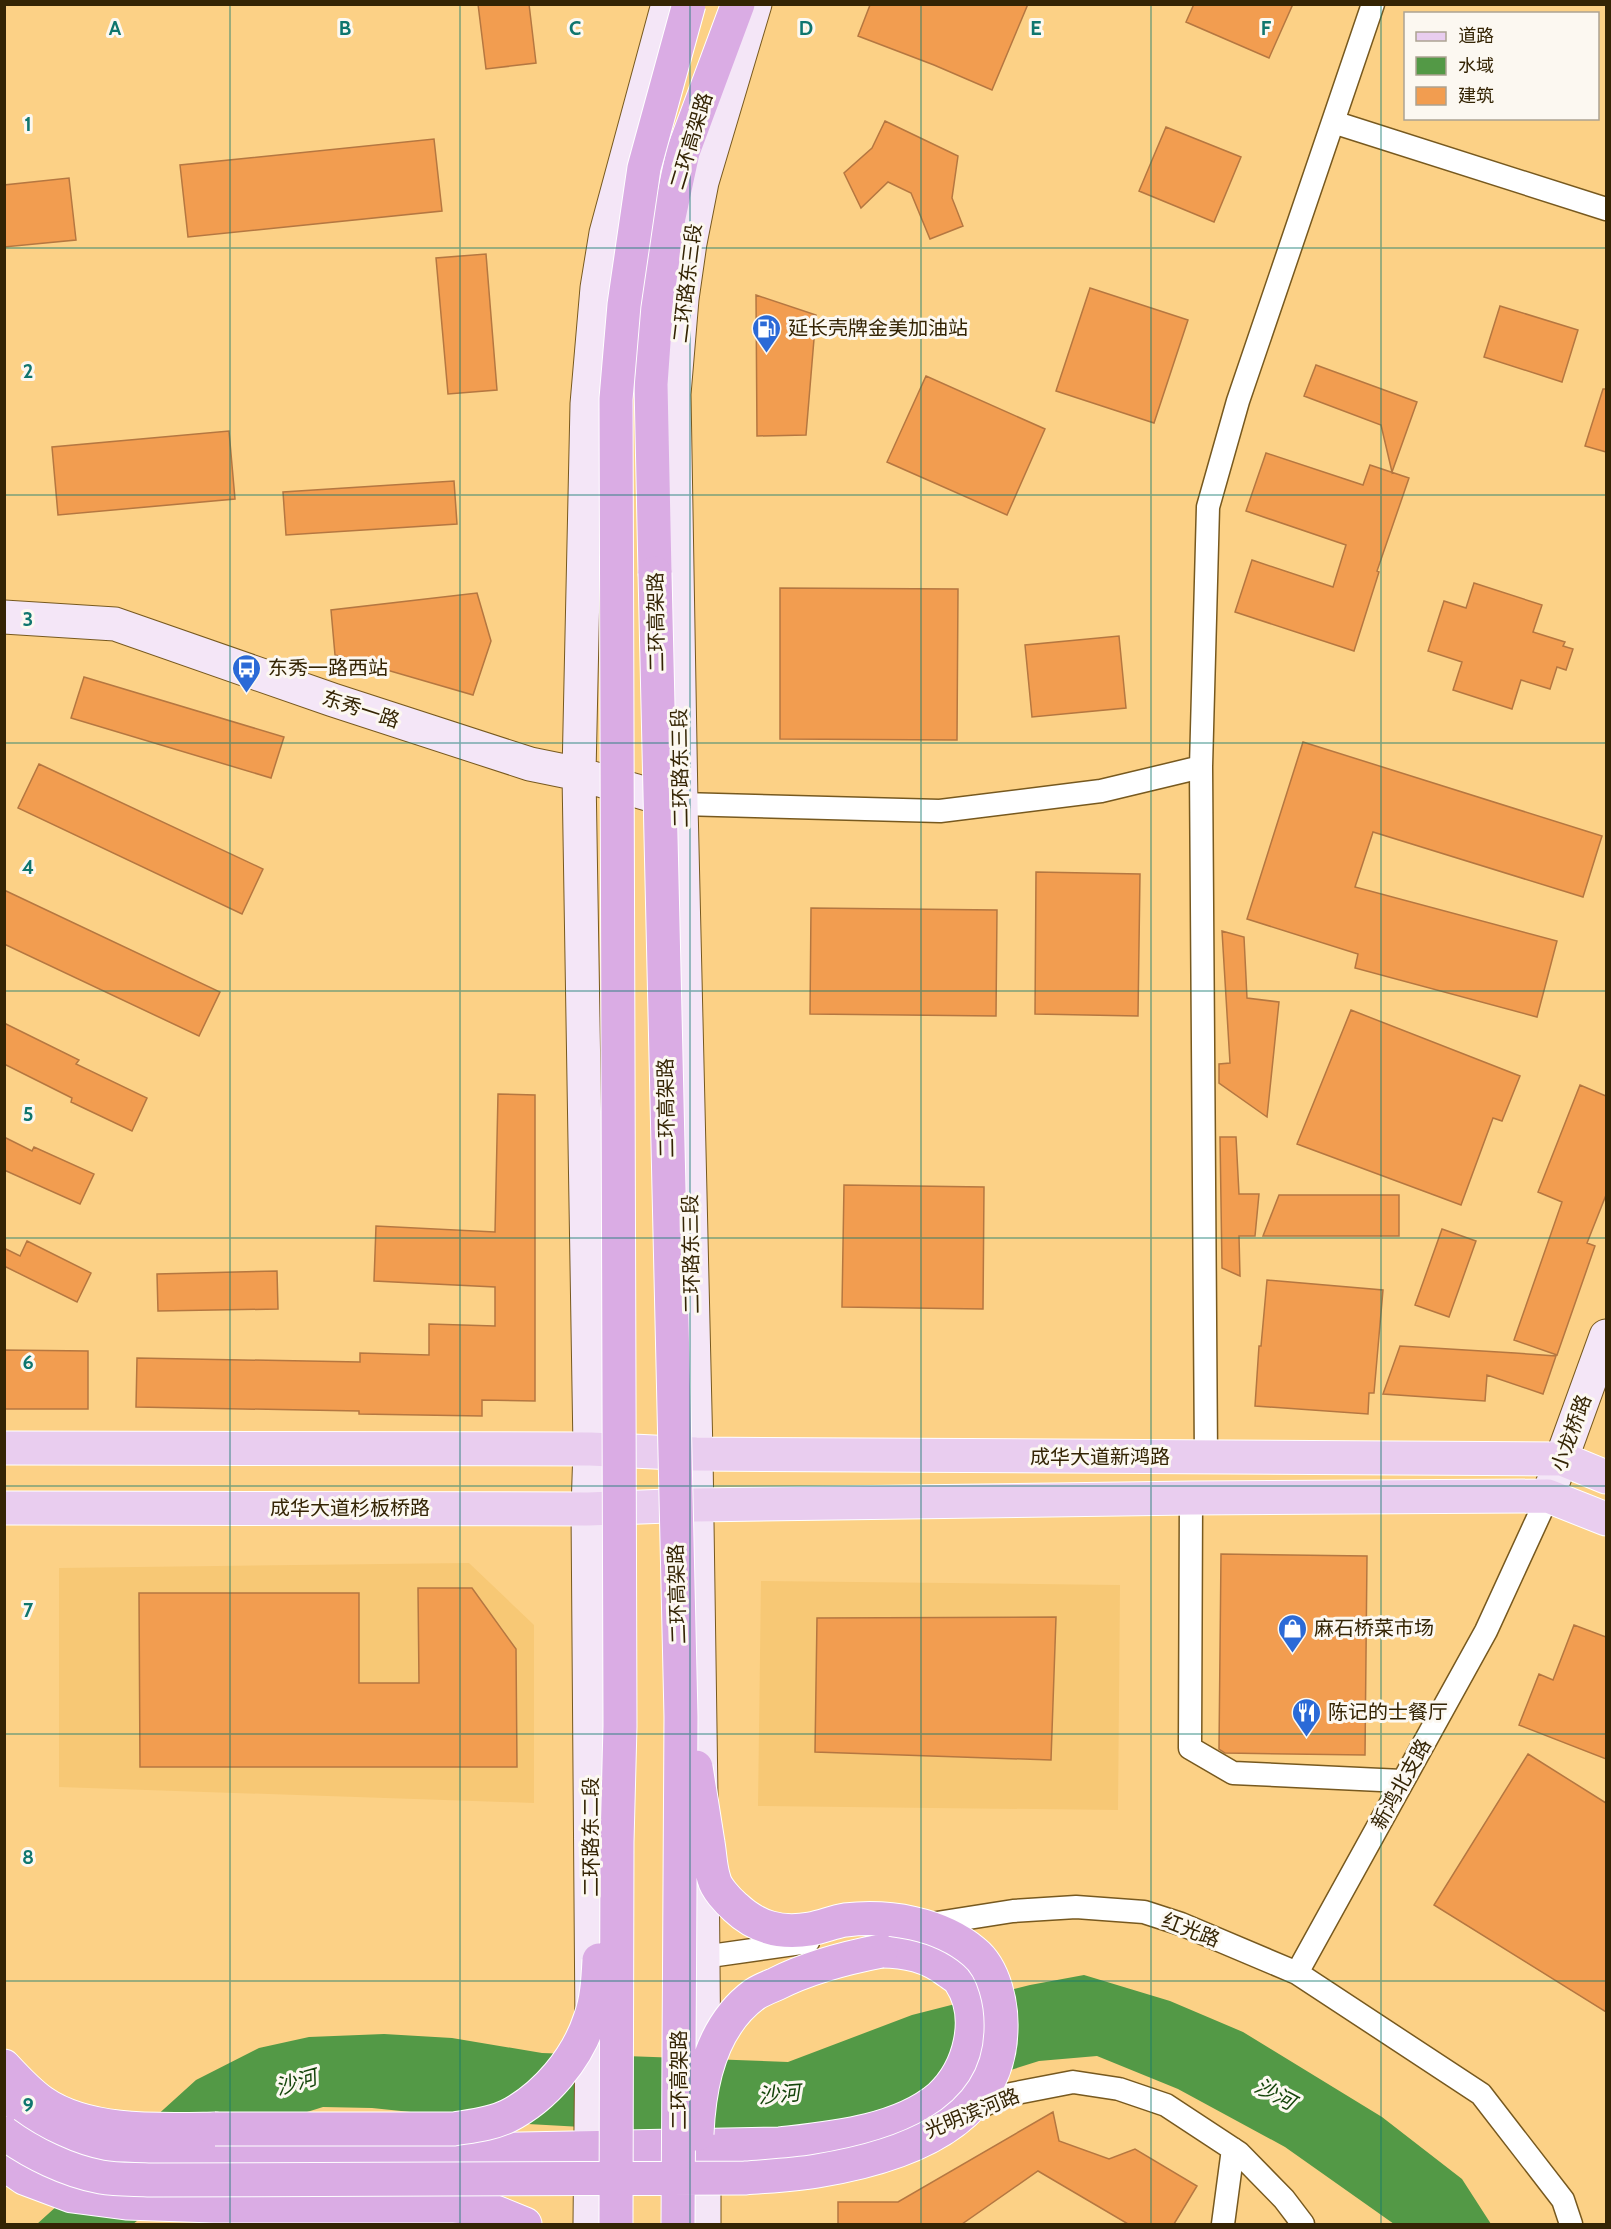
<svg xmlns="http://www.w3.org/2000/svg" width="1611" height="2229" font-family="Cabin,'Noto Sans SC',sans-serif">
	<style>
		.built { fill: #f7c875 }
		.water { fill: #539946 }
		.building { fill: #f29d50; stroke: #b57741; stroke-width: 1.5 }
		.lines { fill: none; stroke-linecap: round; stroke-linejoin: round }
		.street-casing { stroke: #77591f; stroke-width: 25 }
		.secondary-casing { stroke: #77591f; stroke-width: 35 }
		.primary-casing { stroke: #fff; stroke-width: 35 }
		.highway-casing { stroke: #fff; stroke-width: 35 }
		.street { stroke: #fff; stroke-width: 22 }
		.secondary { stroke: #f4e6f7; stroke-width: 33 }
		.primary { stroke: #e9cdef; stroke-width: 33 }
		.highway { stroke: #daace4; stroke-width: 33 }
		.highway-bridge-casing { stroke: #fff; stroke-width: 35; stroke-linecap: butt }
		.highway-bridge { stroke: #daace4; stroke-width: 33 }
		.grid { fill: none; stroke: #0f766e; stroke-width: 1.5; stroke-opacity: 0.55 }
		.labels { text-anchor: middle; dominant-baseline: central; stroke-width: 6; stroke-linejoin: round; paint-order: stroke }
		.street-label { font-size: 20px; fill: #342404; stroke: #fcf8f1 }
		.poi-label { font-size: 20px; fill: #342404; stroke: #fcf8f1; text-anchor: start }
		.water-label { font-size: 21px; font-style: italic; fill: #15450b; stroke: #fcf8f1 }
		.grid-label { font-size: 20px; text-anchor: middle; font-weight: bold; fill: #0f766e; stroke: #fcf8f1; stroke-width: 6; stroke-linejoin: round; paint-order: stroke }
	</style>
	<rect width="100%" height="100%" fill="#fcd186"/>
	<!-- built -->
	<path class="built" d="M469 1563 534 1625V1803L59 1787V1568Z
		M761 1581 1120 1585 1118 1810 758 1806Z"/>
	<!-- water -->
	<path class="water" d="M1084 1975 1170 2001 1243 2032 1382 2117 1462 2179 1491 2224H1394L1285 2147 1178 2089 1097 2056 1039 2061 824 2129 636 2130 528 2124 372 2108 323 2107 291 2117 179 2189 133 2224H37L196 2080 259 2048 309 2037 384 2034 452 2038 542 2053 788 2062 912 2015 1030 1985Z"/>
	<!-- building -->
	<path class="building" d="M478 4H529L536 63 486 69Z
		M1028 4 992 90 934 65 858 36 870 5Z
		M1194 4H1293L1269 58 1186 22Z
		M885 121 958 156 952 198 963 226 930 239 911 193 888 182 861 208 844 173 872 148Z
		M1166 127 1241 157 1214 222 1139 191Z
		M434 139 442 211 188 237 180 165Z
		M69 178 76 240 4 247V185Z
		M486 254 497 390 448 394 436 258Z
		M1090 288 1188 320 1154 423 1056 391Z
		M756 295 816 315 806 435 757 436Z
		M1500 306 1578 330 1562 382 1484 357Z
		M1316 365 1417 402 1392 472 1381 425 1304 396Z
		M926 376 1045 429 1007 515 887 462Z
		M1603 389H1606V452L1585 446Z
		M229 431 235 499 58 515 52 447Z
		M1266 453 1363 485 1370 465 1409 478 1377 571 1379 572 1354 651 1235 612 1252 560 1333 587 1346 545 1246 511Z
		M454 481 457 524 286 535 283 492Z
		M1474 583 1542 605 1533 632 1565 642 1563 646 1573 649 1566 670 1557 667 1550 689 1521 680 1512 709 1453 690 1462 662 1428 651 1444 601 1466 608Z
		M780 588 958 589 957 740 780 739Z
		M477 593 491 641 473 695 335 655 331 610Z
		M1119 636 1126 708 1032 717 1025 645Z
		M84 677 284 737 271 778 71 718Z
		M1303 742 1602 836 1583 897 1373 832 1355 887 1557 941 1537 1017 1355 968 1358 954 1247 919Z
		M39 764 263 869 242 914 18 808Z
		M1036 872 1140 874 1138 1016 1035 1014Z
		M4 890 220 992 199 1036 4 944Z
		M811 908 997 910 996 1016 810 1014Z
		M1222 931 1244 937 1247 998 1279 1002 1267 1117 1219 1083V1064L1230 1063Z
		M1351 1010 1520 1076 1502 1121 1493 1118 1461 1205 1297 1144Z
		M4 1023 79 1060 76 1064 147 1098 132 1131 71 1102 72 1098 4 1064Z
		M1580 1085 1606 1096V1195L1587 1243 1595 1246 1557 1355 1514 1340 1562 1202 1538 1192Z
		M498 1094 535 1095V1401L482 1400V1416L359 1414V1411L136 1407 137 1358 360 1362V1353L429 1355V1324L495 1326V1287L374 1281 376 1226 495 1232Z
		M4 1137 32 1151 34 1147 94 1174 80 1204 4 1170Z
		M1220 1137H1236L1239 1194H1259L1255 1236H1239L1240 1276 1222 1268Z
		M844 1185 984 1187 983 1309 842 1307Z
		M1279 1195H1399V1236H1263Z
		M1442 1229 1476 1241 1449 1317 1415 1305Z
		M27 1241 91 1273 77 1302 4 1266V1248L20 1256Z
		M277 1271 278 1309 158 1311 157 1274Z
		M1267 1280 1383 1290 1374 1393H1369L1368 1414 1255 1406 1259 1346H1261Z
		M1400 1346 1515 1353 1556 1356 1543 1394 1487 1375 1485 1401 1383 1394Z
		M4 1350 88 1351V1409H4Z
		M1221 1554 1367 1556 1365 1755 1225 1753 1219 1749Z
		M418 1588H472L516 1649 517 1767H140L139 1593H359V1683H419Z
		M1056 1617 1051 1760 815 1752 817 1618Z
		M1574 1625 1606 1637V1759L1519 1725 1539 1674 1553 1680Z
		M1528 1754 1606 1803V2012L1434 1905Z
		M1053 2112 1059 2141 1109 2159 1135 2149 1197 2186 1174 2224H1128L1038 2171 962 2224H838V2202H898Z"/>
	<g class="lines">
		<defs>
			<path id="street" d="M1333 122 1606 209
				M681 804 940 811 1101 791 1201 767
				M1206 1458 1201 767 1208 507 1238 401 1373 4
				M1191 1498 1190 1748 1233 1773 1402 1781
				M924 1925 1013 1911 1076 1907 1144 1912 1181 1924 1297 1973 1481 2094 1563 2200 1571 2224
				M703 1957 808 1942
				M1297 1973 1486 1631 1548 1496
				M969 2112 1006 2095 1073 2082 1119 2089 1166 2105 1239 2153 1284 2199 1303 2224
				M1223 2224 1233 2149"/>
			<path id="secondary" d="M4 617 115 624 333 700 530 764 579 774 681 804
				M1548 1496 1606 1336
				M701 1796 696 1454 681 804 674 394 682 299 690 243 702 182 755 4
				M702 1850 704 2075
				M704 2150V2224
				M590 2224 592 2030 588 1509 590 1449 579 774 587 404 597 288 606 233 668 4"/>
			<path id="primary" d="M4 1448 590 1449 696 1454 1562 1459 1606 1477
				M4 1508 588 1509 695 1505 1191 1498 1548 1496 1606 1519"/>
			<path id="highway" d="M655 573 651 384 657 300 669 217 683 152 738 4
				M4 2066C16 2079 28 2092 42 2102 88 2134 161 2130 215 2129
				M4 2090C43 2136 88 2146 145 2156L780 2144C831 2138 899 2132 940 2097 970 2069 984 2017 960 1981 957 1977 952 1974 949 1972 928 1956 907 1951 881 1951
				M4 2164 24 2178 72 2196 126 2203 214 2206H454L488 2209 525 2224"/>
		</defs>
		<!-- street casing -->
		<use href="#street" class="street-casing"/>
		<!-- secondary casing -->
		<use href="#secondary" class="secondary-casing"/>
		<!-- primary casing -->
		<use href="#primary" class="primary-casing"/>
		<!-- highway casing -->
		<use href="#highway" class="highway-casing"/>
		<!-- street -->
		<use href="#street" class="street"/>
		<!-- secondary -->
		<use href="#secondary" class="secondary"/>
		<!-- primary -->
		<use href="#primary" class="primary"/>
		<!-- highway -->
		<use href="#highway" class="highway"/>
		<defs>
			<path id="highway-bridge" d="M655 573 681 1717 678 2224
				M215 2129H454C472 2126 492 2124 508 2116 545 2097 577 2059 590 2019 597 2000 598 1980 599 1960
				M4 2133C31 2153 68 2171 101 2177 117 2180 135 2179 151 2180L745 2178C769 2176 794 2175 817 2171 897 2158 999 2127 1001 2030 1002 2005 995 1969 974 1952 940 1923 888 1915 845 1920 833 1922 822 1927 810 1929 781 1934 757 1928 735 1907 728 1901 716 1888 714 1879 710 1867 710 1854 708 1843 704 1817 700 1792 696 1767
				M697 2134C699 2084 711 2026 755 1994 761 1990 769 1987 776 1984 809 1967 845 1958 881 1951
				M616 2224 617 1842 620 1726 616 399 624 305 644 168 689 4"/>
		</defs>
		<!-- highway-bridge casing -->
		<use href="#highway-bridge" class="highway-bridge-casing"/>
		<!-- highway-bridge -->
		<use href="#highway-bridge" class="highway-bridge"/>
	</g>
	<!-- grid -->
	<path class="grid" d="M230 4V2224M460 4V2224M690 4V2224M921 4V2224M1151 4V2224M1381 4V2224M4 248H1606M4 495H1606M4 743H1606M4 991H1606M4 1238H1606M4 1486H1606M4 1734H1606M4 1981H1606"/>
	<!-- icons -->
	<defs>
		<symbol id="fuel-pin" viewBox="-11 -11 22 30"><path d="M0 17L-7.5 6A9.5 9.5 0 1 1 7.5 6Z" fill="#2b6ad7" stroke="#fcf8f1"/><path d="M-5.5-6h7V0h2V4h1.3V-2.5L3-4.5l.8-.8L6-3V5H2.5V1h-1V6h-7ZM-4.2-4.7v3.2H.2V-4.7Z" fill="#fff"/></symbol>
		<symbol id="bus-pin" viewBox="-11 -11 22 30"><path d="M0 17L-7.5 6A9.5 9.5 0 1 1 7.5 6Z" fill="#2b6ad7" stroke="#fcf8f1"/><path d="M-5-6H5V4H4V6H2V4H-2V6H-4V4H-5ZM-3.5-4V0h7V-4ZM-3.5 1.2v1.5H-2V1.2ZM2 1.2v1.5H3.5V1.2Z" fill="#fff"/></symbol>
		<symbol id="shop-pin" viewBox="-11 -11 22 30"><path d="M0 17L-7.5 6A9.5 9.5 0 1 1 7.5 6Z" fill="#2b6ad7" stroke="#fcf8f1"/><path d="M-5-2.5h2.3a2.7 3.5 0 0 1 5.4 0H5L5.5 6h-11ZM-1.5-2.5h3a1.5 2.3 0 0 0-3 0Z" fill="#fff"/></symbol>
		<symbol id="restaurant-pin" viewBox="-11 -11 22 30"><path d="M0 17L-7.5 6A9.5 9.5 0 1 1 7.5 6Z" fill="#2b6ad7" stroke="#fcf8f1"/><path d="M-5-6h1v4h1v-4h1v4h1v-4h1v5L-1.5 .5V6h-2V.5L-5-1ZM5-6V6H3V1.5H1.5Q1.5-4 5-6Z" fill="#fff"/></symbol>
	</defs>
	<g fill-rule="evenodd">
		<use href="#fuel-pin" x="750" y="312" width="33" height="45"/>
		<use href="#bus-pin" x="230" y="652" width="33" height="45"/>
		<use href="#shop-pin" x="1276" y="1612" width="33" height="45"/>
		<use href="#restaurant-pin" x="1290" y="1696" width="33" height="45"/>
	</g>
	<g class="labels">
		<!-- street labels -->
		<g class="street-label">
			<text transform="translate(691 141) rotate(-73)">二环高架路</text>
			<text transform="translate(687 283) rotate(-83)">二环路东三段</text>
			<text transform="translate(656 622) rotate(-91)">二环高架路</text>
			<text transform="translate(361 709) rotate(18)">东秀一路</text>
			<text transform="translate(680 768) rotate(-91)">二环路东三段</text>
			<text transform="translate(666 1108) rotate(-91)">二环高架路</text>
			<text transform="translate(691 1254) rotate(-91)">二环路东三段</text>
			<text transform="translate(1571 1433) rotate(-70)">小龙桥路</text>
			<text x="1100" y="1457">成华大道新鸿路</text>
			<text x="350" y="1508">成华大道杉板桥路</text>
			<text transform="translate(677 1594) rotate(-92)">二环高架路</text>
			<text transform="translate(1401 1784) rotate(-61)">新鸿北支路</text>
			<text transform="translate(591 1837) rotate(-90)">二环路东二段</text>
			<text transform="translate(1191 1930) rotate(21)">红光路</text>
			<text transform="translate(679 2080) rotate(-90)">二环高架路</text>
			<text transform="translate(972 2113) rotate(-22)">光明滨河路</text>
		</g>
		<!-- poi labels -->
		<g class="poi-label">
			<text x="788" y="328">延长壳牌金美加油站</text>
			<text x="268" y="668">东秀一路西站</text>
			<text x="1314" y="1628">麻石桥菜市场</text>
			<text x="1328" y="1712">陈记的士餐厅</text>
		</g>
		<!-- water labels -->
		<g class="water-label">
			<text transform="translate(296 2082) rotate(-16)">沙河</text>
			<text transform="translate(779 2094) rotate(-5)">沙河</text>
			<text transform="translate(1275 2094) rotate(28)">沙河</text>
		</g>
	</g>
	<g class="grid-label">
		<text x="115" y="35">A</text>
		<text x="345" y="35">B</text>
		<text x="575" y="35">C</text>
		<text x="806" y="35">D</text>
		<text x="1036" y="35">E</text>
		<text x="1266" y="35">F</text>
		<text x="28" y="131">1</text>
		<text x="28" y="378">2</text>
		<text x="28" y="626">3</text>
		<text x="28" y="874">4</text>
		<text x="28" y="1121">5</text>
		<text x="28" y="1369">6</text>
		<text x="28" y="1617">7</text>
		<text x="28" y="1864">8</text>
		<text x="28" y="2112">9</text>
	</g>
	<!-- border -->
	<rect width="1611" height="2229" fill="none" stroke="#342404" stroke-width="12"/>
	<!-- legend -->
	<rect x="1404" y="12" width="195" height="108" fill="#fcf8f1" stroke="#aca392" stroke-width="1.5"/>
	<rect x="1416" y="32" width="30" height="9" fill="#e9cdef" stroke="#aca392" stroke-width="1.5"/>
	<text x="1458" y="42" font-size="18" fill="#342404">道路</text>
	<rect x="1416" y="57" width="30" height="18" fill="#539946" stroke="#aca392" stroke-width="1.5"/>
	<text x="1458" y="72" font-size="18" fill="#342404">水域</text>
	<rect x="1416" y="87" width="30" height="18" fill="#f29d50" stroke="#aca392" stroke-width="1.5"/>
	<text x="1458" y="102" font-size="18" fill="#342404">建筑</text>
</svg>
